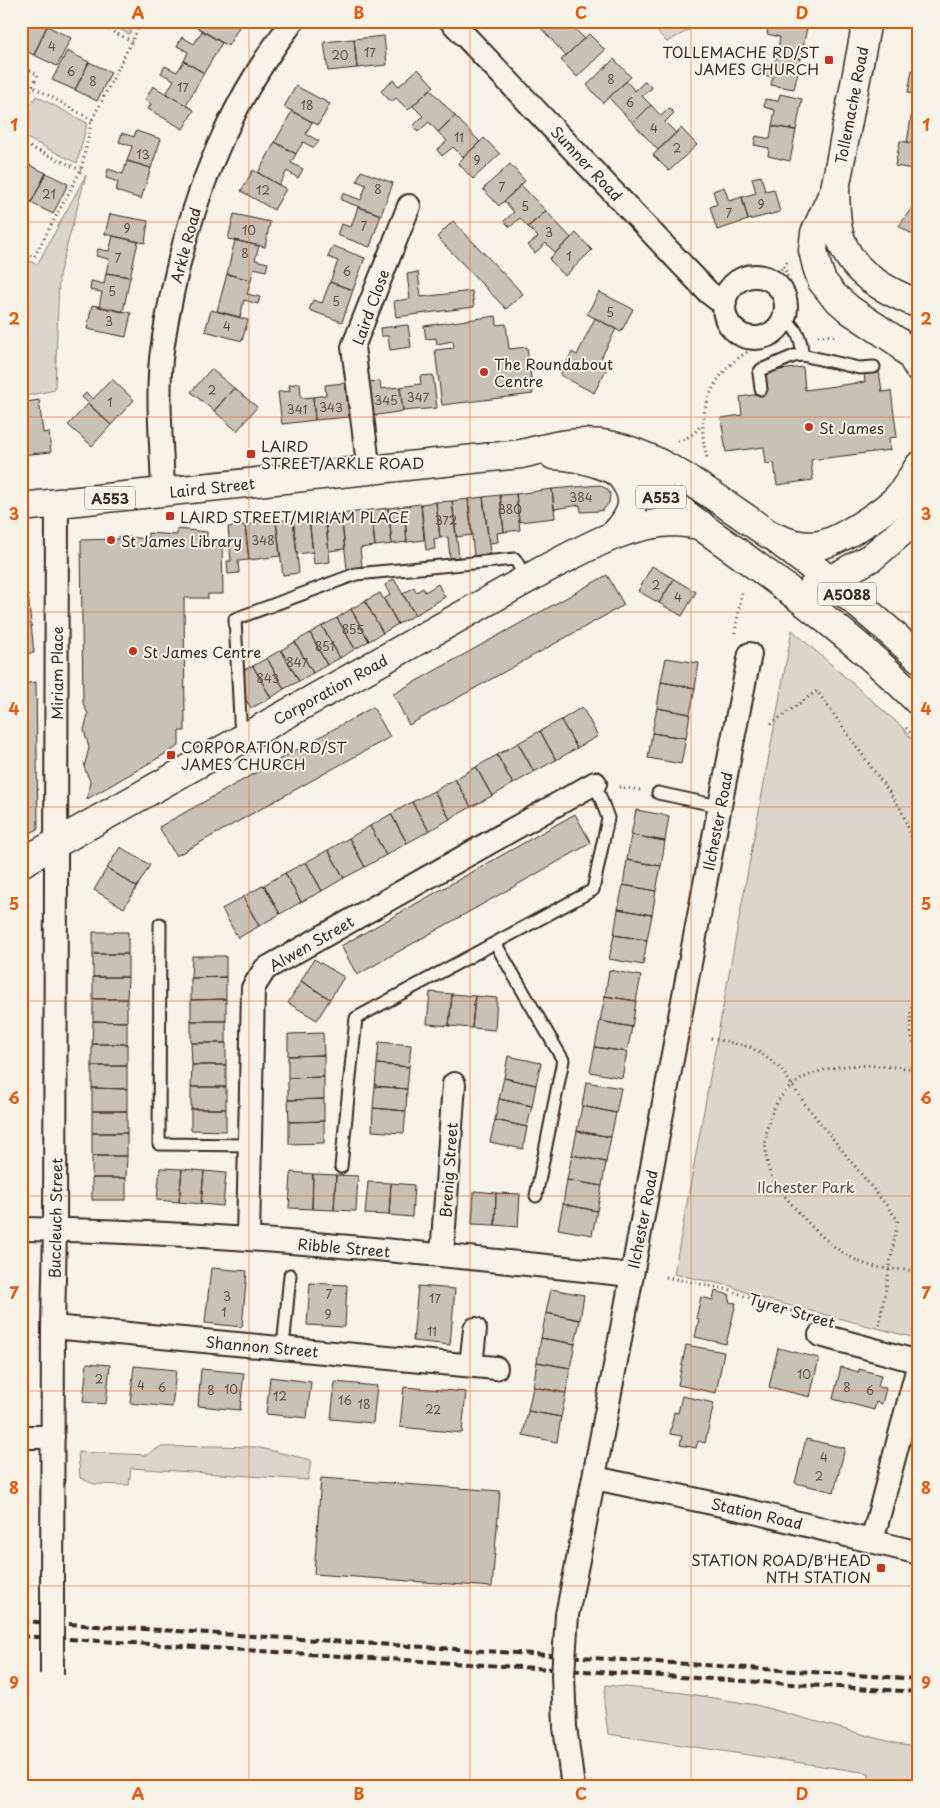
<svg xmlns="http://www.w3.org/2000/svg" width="940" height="1808" font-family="'Playpen Sans',sans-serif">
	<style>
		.green { fill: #dbd6cb; stroke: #8b8074 }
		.building { fill: #c8c1b6; stroke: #3b2a1e }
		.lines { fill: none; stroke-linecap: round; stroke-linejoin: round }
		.lane-casing { stroke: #3b2a1e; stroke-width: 15 }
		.street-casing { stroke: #3b2a1e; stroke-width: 26 }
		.secondary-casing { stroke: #3b2a1e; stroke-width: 31 }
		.primary-casing { stroke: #3b2a1e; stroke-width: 31 }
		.path { stroke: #3b2a1e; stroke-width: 3; stroke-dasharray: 1 4; stroke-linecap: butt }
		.lane { stroke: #f7f3e8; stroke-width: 11 }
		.street { stroke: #f7f3e8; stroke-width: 22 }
		.secondary { stroke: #f7f3e8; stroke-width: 28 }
		.primary { stroke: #f7f3e8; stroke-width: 28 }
		.rail { stroke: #3b2a1e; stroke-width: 4; stroke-dasharray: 8 4; stroke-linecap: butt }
		.street-bridge-casing { stroke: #3b2a1e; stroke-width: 26; stroke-linecap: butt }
		.street-bridge { stroke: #f7f3e8; stroke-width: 22 }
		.grid { fill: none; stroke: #e8590c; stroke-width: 1; stroke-opacity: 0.55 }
		.poi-dot { fill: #c8321e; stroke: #f7f3e8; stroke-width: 2 }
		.labels { text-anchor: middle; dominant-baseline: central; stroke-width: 4; stroke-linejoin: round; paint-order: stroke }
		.number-label { font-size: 12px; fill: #5e5044 }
		.shield { fill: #f7f3e8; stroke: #73665b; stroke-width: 1 }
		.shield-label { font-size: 14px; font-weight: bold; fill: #3b2a1e }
		.poi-label { font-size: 15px; fill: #3b2a1e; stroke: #f7f3e8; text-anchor: start }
		.street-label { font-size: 15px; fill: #3b2a1e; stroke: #f7f3e8 }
		.park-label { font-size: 15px; fill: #5b4c41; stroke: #f7f3e8 }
		.neatline { fill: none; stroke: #e8590c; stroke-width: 2 }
		.grid-label { font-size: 16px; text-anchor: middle; font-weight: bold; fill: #e8590c }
	</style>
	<rect width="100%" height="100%" fill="#f7f3e8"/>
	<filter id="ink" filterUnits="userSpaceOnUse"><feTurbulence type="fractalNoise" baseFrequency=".02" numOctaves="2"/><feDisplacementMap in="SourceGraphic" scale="10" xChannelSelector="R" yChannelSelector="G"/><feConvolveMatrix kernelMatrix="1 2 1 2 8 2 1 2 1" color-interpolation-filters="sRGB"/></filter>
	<g filter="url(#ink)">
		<!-- green -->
		<path class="green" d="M103 21H129L134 26 129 34Z
			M647 21H705L667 42Z
			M36 96 87 123 77 163 22 136 29 107Z
			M86 175 59 275 55 390 21 397V256L37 265Z
			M792 630 902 727 919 749V1339L757 1297 731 1286 674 1274Z
			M212 1446 256 1447 311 1460 308 1480 131 1468 129 1485 94 1484 80 1478 78 1452 147 1455 160 1447Z
			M606 1685 683 1693 756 1705 902 1745 919 1747V1787L868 1785 869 1773 608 1734 604 1702Z"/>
		<!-- building -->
		<path class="building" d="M23 21H37L47 26 34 55 21 49V24Z
			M198 21H230L239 27 228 46 195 26Z
			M534 21H548L541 28Z
			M548 21H579L573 27 584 38 566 56 541 28Z
			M783 22 807 27 801 59 777 54 780 37 767 34 768 27 781 29Z
			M47 26 71 38 57 66 34 55Z
			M202 31 222 43 204 73 184 61 188 52 177 46 182 37 194 44Z
			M589 34 605 50 577 77 561 60Z
			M384 36 387 65 357 68 354 39Z
			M354 39 357 68 328 71 324 42Z
			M67 51 89 62 75 90 52 80Z
			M777 54 801 59 794 89 771 85 773 77 759 74 761 65 774 67Z
			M614 59 631 77 603 103 587 85Z
			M184 61 204 73 186 105 166 94 174 80 161 73 165 66 177 72Z
			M89 62 111 72 97 101 75 90Z
			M418 69 434 86 408 110 396 98 391 102 381 91 393 80 399 86Z
			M912 70 919 72V95L908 93Z
			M626 81 635 91 645 81 652 88 642 96 651 105 633 123 609 98Z
			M153 86 194 110 183 129 148 109 151 104 145 100Z
			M296 86 330 104 318 125 284 107Z
			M430 89 455 116 438 132 429 122 418 132 413 126 423 116 413 106Z
			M780 94 802 99 796 130 772 126 775 110 764 107 765 99 778 101Z
			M916 95H919V120L911 118Z
			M651 105 661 116 669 108 674 113 665 122 676 133 658 150 633 123Z
			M292 111 312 122 306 134 319 141 314 148 303 142 296 154 275 142Z
			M455 116 480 142 463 157 453 147 442 156 437 150 447 141 438 132Z
			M911 118 919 120V144L907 142Z
			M772 126 796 130 790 161 768 156 769 148 754 145 756 136 770 139Z
			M681 128 697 145 669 171 653 155Z
			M136 131 161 139 151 168 127 161 132 146 119 142 122 133 134 137Z
			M484 138 500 154 473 179 458 163Z
			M900 141 919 144V170L895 166Z
			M275 142 296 154 291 163 303 169 298 178 287 171 279 185 258 173Z
			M127 161 151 168 141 199 116 191 118 182 106 178 108 169 123 174Z
			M23 162 46 173 31 203 21 199V166Z
			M510 164 525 181 499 206 483 189Z
			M253 170 286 189 274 210 241 191Z
			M361 171 393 183 381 215 341 200 343 193 361 200 366 185 357 181Z
			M46 173 68 184 53 214 31 203Z
			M761 176 765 191 774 189 780 212 748 220 742 197 756 193 752 178Z
			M521 185 546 211 528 227 520 218 510 227 504 221 514 212 504 201Z
			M724 187 729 201 742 197 748 220 717 230 710 207 717 204 713 191Z
			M919 197V239L899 226Z
			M358 207 381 215 370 247 337 235 341 224 351 227Z
			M546 211 571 238 555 253 546 243 535 253 528 245 538 237 528 227Z
			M110 214 148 221 145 243 105 234Z
			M234 214 270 222 265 247 228 239Z
			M453 221 523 294 506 309 437 237Z
			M576 233 592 250 565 276 549 259Z
			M113 236 138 242 130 277 106 273 109 259 96 256 98 249 109 251Z
			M235 240 259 246 255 260 268 263 266 271 254 268 251 280 227 274Z
			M333 246 365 258 353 290 330 282 338 261 328 257Z
			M418 272 421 297 472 291 474 307 396 317 394 301 410 299 407 274Z
			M106 273 130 277 123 312 99 307 102 292 90 290 91 281 104 284Z
			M227 274 251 280 247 294 260 297 258 304 244 300 240 317 217 311Z
			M330 282 353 290 342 322 309 310 313 300 322 303Z
			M599 292 633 309 621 332 587 314Z
			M92 305 131 313 126 337 87 329Z
			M211 310 248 320 242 341 205 331Z
			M496 316 497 325 506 324 509 349 527 347 533 394 442 405 435 350 454 348 453 341 437 344 436 338 426 339 424 326Z
			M595 318 616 329 597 366 606 370 594 393 560 375 572 352 577 355Z
			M408 325 411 347 390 350 388 336H381L380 328Z
			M803 367 805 390 865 382 864 373 879 371 882 392 891 391 897 437 889 438 890 450 811 460 813 480 777 485 774 463 766 464 764 447 726 452 721 418 742 415 740 397 766 393 764 372Z
			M211 369 234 388 214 411 191 392Z
			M433 375 437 408 403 411 400 387 421 384 420 376Z
			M112 379 134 400 111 425 82 397 86 393 93 399Z
			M380 381 381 389 400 387 403 411 372 416 368 382Z
			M300 383 301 398 313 397 315 420 282 424 278 392 290 391 289 385Z
			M345 383 349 417 315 420 313 397 326 395 325 385Z
			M234 388 257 407 237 431 214 411Z
			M39 400 43 433 49 432 51 452 21 455V403Z
			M88 404 111 425 92 446 68 425Z
			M600 485 608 490 610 494 609 503 603 510 599 511 581 512 580 505 554 509 552 489Z
			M552 489 555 518 519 522 516 494Z
			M516 494 520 530 504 532 500 495Z
			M500 495 504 532 497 533 498 542 489 543 483 497Z
			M483 497 490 553 474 556 468 499Z
			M468 499 472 535 456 537 452 501Z
			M452 501 459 557 450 558 448 537 440 538 436 502Z
			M436 502 440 538 434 539 435 549 426 550 421 504Z
			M421 504 424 540 407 542 404 506Z
			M404 506 407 542 392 544 388 508Z
			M388 508 392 544 375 546 371 510Z
			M371 510 375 546 360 548 362 567 347 569 341 514Z
			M341 514 345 549 329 551 325 516Z
			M325 516 330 562 314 564 309 518Z
			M309 518 313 552 297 554 293 519Z
			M293 519 299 573 283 575 276 521Z
			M276 521 280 556 249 560 245 525Z
			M245 525 249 560 238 561 239 573 228 574 227 561H231L228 527Z
			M177 529 207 532V542L222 543 223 594H208V598H184L185 731H179V746L87 799 90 781 84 767 89 748 84 730 88 714 83 703 81 540 119 539V536L148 539V533L177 535Z
			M652 566 674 579 659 603 638 591Z
			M607 575 624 605 409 725 393 694Z
			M394 579 415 615 398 624 384 599 390 595 385 585Z
			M674 579 696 592 682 616 659 603Z
			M438 584 445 597 415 615 403 594 414 587 416 592 423 588 425 592Z
			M380 593 398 624 383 633 365 601Z
			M28 594 34 653 21 654V595Z
			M365 601 383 633 369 641 351 609Z
			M351 609 369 641 355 649 337 618Z
			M337 618 355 649 340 658 322 626Z
			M322 626 340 658 327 665 310 633Z
			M310 633 327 665 313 673 295 642Z
			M295 642 313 673 299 681 281 650Z
			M281 650 299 681 284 689 267 658Z
			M267 658 284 689 271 698 253 666Z
			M666 658 699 663 695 688 661 682Z
			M253 666 271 698 251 708 242 694 243 670Z
			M36 682 38 829 21 838V684Z
			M661 682 695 688 690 714 657 708Z
			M373 707 390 737 176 856 159 827Z
			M582 707 598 736 577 748 561 720Z
			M657 708 690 714 686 738 652 733Z
			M561 720 577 748 556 760 540 731Z
			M540 731 556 760 534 772 518 743Z
			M652 733 686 738 681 764 648 758Z
			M518 743 534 772 513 784 497 755Z
			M497 755 513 784 492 796 476 767Z
			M476 767 492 796 471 807 455 779Z
			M455 779 471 807 450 819 434 791Z
			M434 791 450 819 429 831 412 802Z
			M412 802 429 831 407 843 391 814Z
			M636 810 669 816 665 841 631 835Z
			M391 814 407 843 386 855 370 826Z
			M575 814 591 843 357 975 341 946Z
			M370 826 386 855 365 867 349 838Z
			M631 835 665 841 661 866 627 860Z
			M349 838 365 867 344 878 328 850Z
			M120 847 150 865 137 887 107 868Z
			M328 850 344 878 322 891 306 862Z
			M627 860 661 866 656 891 623 885Z
			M306 862 322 891 301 902 285 873Z
			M107 868 137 887 124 908 94 890Z
			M285 873 301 902 280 914 264 885Z
			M264 885 280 914 259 926 243 897Z
			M623 885 656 891 652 915 618 909Z
			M243 897 259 926 238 938 222 909Z
			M618 909 652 915 647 940 614 935Z
			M93 932H128V954H93Z
			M614 935 647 940 643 965 609 959Z
			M93 954H128V977H93Z
			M192 956H226V977L191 978Z
			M314 959 344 977 330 999 301 981Z
			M609 970 641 976 636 1001 605 996Z
			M93 977H128L127 999H93Z
			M226 977V999L191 1000V978Z
			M301 981 330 999 317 1020 288 1003Z
			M430 992 452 994 449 1026 427 1024Z
			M452 994 475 996 472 1028 449 1026Z
			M475 996 497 998 495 1030 472 1028Z
			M605 996 636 1001 632 1027 600 1021Z
			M93 999H127V1022L93 1021Z
			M226 999V1021H191V1000Z
			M93 1021 127 1022V1044H92Z
			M191 1021H226V1043H191Z
			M600 1021 632 1027 627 1052 595 1047Z
			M323 1033 324 1055 288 1056V1034Z
			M379 1042 411 1045 409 1067 377 1064Z
			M191 1043H226V1065H192Z
			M92 1044H127V1066H92Z
			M595 1047 627 1052 622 1078 590 1072Z
			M324 1055V1077L288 1078V1056Z
			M508 1056 541 1063 536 1085 504 1078Z
			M377 1064 409 1067 407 1089 375 1086Z
			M192 1065H226V1087H191Z
			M92 1066H127V1089L92 1088Z
			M324 1077V1099L288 1100V1078Z
			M504 1078 536 1085 532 1106 499 1099Z
			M586 1082 621 1088 616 1113 582 1106Z
			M375 1086 407 1089 406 1111 373 1108Z
			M191 1087H226V1109H191Z
			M92 1088 127 1089V1111H92Z
			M324 1099V1121L289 1122 288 1100Z
			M499 1099 532 1106 527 1127 495 1120Z
			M582 1106 616 1113 611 1137 577 1131Z
			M373 1108 406 1111 404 1133 372 1131Z
			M191 1109H226V1131L191 1130Z
			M92 1111H127V1133H92Z
			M495 1120 527 1127 523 1149 490 1142Z
			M324 1121V1143L289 1144V1122Z
			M577 1131 611 1137 606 1162 572 1155Z
			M92 1133H127V1156H92Z
			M572 1155 606 1162 602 1186 567 1180Z
			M92 1156H127L126 1178H92Z
			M160 1168 182 1169 179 1202 157 1200Z
			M182 1169 204 1171 201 1204 179 1202Z
			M204 1171 226 1173 223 1206 201 1204Z
			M291 1172 313 1174 312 1209 289 1208Z
			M313 1174 336 1175 334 1210 312 1209Z
			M336 1175 358 1176 356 1211 334 1210Z
			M92 1178H126V1200H92Z
			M567 1180 602 1186 597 1211 563 1204Z
			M368 1182 391 1183 389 1215 365 1214Z
			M391 1183 414 1185 412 1217 389 1215Z
			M474 1191 496 1193 495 1225 472 1224Z
			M496 1193 520 1194 518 1227 495 1225Z
			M563 1204 597 1211 592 1235 558 1229Z
			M211 1268 247 1271 242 1327 205 1323Z
			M310 1283 347 1285 345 1327 307 1325Z
			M418 1286 455 1289 450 1345 413 1341Z
			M551 1289 584 1295 580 1320 546 1313Z
			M715 1291 730 1295 729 1302 736 1303 726 1344 695 1337 699 1319 696 1318 701 1297 713 1300Z
			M546 1313 580 1320 575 1344 541 1338Z
			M541 1338 575 1344 570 1368 537 1362Z
			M686 1345 724 1352 716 1393 678 1385Z
			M778 1348 819 1358 810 1397 769 1387Z
			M537 1362 570 1368 566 1393 533 1387Z
			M87 1363 110 1365 106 1404 83 1402Z
			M134 1366 176 1370 172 1407 130 1403Z
			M841 1367 859 1372V1369L881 1375 878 1387 886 1388 882 1404 876 1402 874 1410 833 1399Z
			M201 1369 244 1373 240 1410 198 1406Z
			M270 1377 311 1382 307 1418 266 1414Z
			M335 1382 377 1386 373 1423 331 1419Z
			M404 1387 466 1392 462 1433 400 1427Z
			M533 1387 566 1393 561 1417 528 1411Z
			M682 1396 714 1403 705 1443 698 1441 696 1448 680 1445 682 1436 670 1434 674 1412 678 1413Z
			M528 1411 561 1417 557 1442 523 1435Z
			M806 1439 845 1448 834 1492 795 1483Z
			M321 1478 500 1491 492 1587 314 1574Z"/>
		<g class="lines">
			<defs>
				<path id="lane" d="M784 319C797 328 802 339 802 355
					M761 389 759 373 761 370 794 356 802 355 859 368 874 367
					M241 739 235 619 356 574 515 559 527 580
					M658 793 719 806
					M160 924 159 1144 250 1145
					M495 943 563 1060 536 1196
					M341 1167 356 1018 593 890 608 818 595 783
					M283 1348 290 1275"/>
				<path id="street" d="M451 21 708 292 717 299 725 303
					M724 307a31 31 0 1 1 62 0a31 31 0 1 1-62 0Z
					M369 471 353 347 409 206
					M163 492C162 448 157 403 161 359 165 325 172 292 180 259 203 171 237 93 293 21
					M21 1229C225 1232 429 1253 631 1275
					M248 1239 253 988 265 969 595 783
					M442 1255 454 1084
					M53 1327 496 1368
					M820 1335 919 1362
					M471 1365 475 1329
					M21 1437H53
					M595 1478 754 1512 919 1553
					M872 1541 919 1363
					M52 1593 53 1327 55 1230 57 504
					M567 1615C631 1295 685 973 750 654
					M565 1727 573 1787"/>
				<path id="secondary" d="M867 21 835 189 815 233 813 250 817 267 822 281 833 295 850 310 898 342 912 357 919 369
					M835 191C836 205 835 223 840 237 851 273 885 291 919 304
					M615 534C637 510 638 495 617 471
					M21 863 545 569C587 548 625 524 673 522 682 522 692 524 701 525"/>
				<path id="primary" d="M553 455C583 456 616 469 642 484 663 495 682 512 701 526 777 580 853 636 919 702
					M21 507 521 454C543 449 566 442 589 443 649 443 721 502 770 535 786 542 802 548 819 545 839 542 886 511 900 495 907 486 913 476 919 466
					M780 542C828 578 874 616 919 658
					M814 586 830 580 872 557 906 528 919 515"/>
			</defs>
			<!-- lane casing -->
			<use href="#lane" class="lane-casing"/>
			<!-- street casing -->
			<use href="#street" class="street-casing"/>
			<!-- secondary casing -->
			<use href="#secondary" class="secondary-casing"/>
			<!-- primary casing -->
			<use href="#primary" class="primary-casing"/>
			<!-- path -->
			<path class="path" d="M91 21 132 41
				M21 66 38 75 32 86 92 120
				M21 119 32 86
				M21 143 81 170
				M21 252 34 257 81 170 92 120 139 27 134 21
				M787 262 784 266 797 302
				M773 282 783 266
				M818 336 837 335
				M678 441C688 438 695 434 701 425
				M707 457C694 416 712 370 751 350
				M735 633 742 590
				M771 724 817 691 899 806C912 831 915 855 919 882
				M906 728 919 743
				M619 787 640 790
				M919 958 917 981 911 1010V1034L919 1056
				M711 1038 750 1047 762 1054 781 1069 805 1104 898 1220 879 1326
				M919 1069C886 1067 852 1061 820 1071 797 1079 780 1091 771 1115 764 1135 763 1157 772 1178 776 1187 783 1195 790 1202 810 1227 833 1250 862 1263 880 1270 900 1269 919 1271
				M666 1277 730 1290 754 1300 804 1314"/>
			<!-- lane -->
			<use href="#lane" class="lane"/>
			<!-- street -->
			<use href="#street" class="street"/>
			<!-- secondary -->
			<use href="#secondary" class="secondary"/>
			<!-- primary -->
			<use href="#primary" class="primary"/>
			<!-- rail -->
			<path class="rail" d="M21 1621 919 1679
				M21 1636 919 1692"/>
			<defs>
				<path id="street-bridge" d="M52 1674V1593
					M565 1727 563 1675 567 1615"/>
			</defs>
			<!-- street-bridge casing -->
			<use href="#street-bridge" class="street-bridge-casing"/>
			<!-- street-bridge -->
			<use href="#street-bridge" class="street-bridge"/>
		</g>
	</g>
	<!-- grid -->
	<path class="grid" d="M249 21V1787M470 21V1787M691 21V1787M21 222H919M21 417H919M21 612H919M21 807H919M21 1001H919M21 1196H919M21 1391H919M21 1586H919"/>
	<!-- markers -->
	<g class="poi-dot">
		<rect x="824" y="55" width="10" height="10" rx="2.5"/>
		<circle cx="484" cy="372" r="5"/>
		<circle cx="809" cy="427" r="5"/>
		<rect x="246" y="449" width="10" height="10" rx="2.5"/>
		<rect x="165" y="511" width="10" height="10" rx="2.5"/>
		<circle cx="111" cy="540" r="5"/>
		<circle cx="133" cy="651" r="5"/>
		<rect x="166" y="750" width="10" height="10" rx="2.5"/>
		<rect x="876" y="1563" width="10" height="10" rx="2.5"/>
	</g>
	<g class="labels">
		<!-- number labels -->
		<g class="number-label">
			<text x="52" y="46">4</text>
			<text x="370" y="52">17</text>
			<text x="340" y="55">20</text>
			<text x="71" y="71">6</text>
			<text x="611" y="79">8</text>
			<text x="93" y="81">8</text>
			<text x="183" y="87">17</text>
			<text x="630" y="102">6</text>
			<text x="307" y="105">18</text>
			<text x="654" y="128">4</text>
			<text x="459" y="137">11</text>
			<text x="677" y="148">2</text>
			<text x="143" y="154">13</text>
			<text x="477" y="160">9</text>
			<text x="502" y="187">7</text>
			<text x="378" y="189">8</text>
			<text x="263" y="190">12</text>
			<text x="49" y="194">21</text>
			<text x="761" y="204">9</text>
			<text x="525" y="206">5</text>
			<text x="729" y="213">7</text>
			<text x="364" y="226">7</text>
			<text x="127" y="228">9</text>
			<text x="249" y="230">10</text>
			<text x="549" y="232">3</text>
			<text x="245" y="253">8</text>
			<text x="569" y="256">1</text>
			<text x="118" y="258">7</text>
			<text x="347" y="271">6</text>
			<text x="112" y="291">5</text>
			<text x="336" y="301">5</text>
			<text x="610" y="312">5</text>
			<text x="109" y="321">3</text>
			<text x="227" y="326">4</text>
			<text x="212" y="390">2</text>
			<text x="418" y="397">347</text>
			<text x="386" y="400">345</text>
			<text x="110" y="402">1</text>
			<text x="331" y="407">343</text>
			<text x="297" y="409">341</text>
			<text x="581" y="497">384</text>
			<text x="510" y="509">380</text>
			<text x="446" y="520">372</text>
			<text x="263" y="540">348</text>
			<text x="656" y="585">2</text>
			<text x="678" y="597">4</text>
			<text x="353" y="629">855</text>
			<text x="325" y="646">851</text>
			<text x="297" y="662">847</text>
			<text x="268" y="678">843</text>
			<text x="329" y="1294">7</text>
			<text x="227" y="1296">3</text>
			<text x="435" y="1298">17</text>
			<text x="224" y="1312">1</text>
			<text x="328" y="1314">9</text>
			<text x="432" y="1331">11</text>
			<text x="804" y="1374">10</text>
			<text x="99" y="1379">2</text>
			<text x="141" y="1385">4</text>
			<text x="162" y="1387">6</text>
			<text x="847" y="1387">8</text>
			<text x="231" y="1389">10</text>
			<text x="211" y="1390">8</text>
			<text x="870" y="1390">6</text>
			<text x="280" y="1396">12</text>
			<text x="345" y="1400">16</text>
			<text x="364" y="1404">18</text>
			<text x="433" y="1409">22</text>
			<text x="824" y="1457">4</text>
			<text x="819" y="1476">2</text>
		</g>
		<!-- shield labels -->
		<g class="shield">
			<rect x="636" y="485.5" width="50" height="23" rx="4"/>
			<rect x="85" y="486.5" width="50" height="23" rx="4"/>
			<rect x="818" y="582.5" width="58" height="23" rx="4"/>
		</g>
		<g class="shield-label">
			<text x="661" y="497">A553</text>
			<text x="110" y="498">A553</text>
			<text x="847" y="594">A5088</text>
		</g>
		<!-- poi labels -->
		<g class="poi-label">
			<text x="819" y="51" text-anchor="end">TOLLEMACHE RD/ST<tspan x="819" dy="17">JAMES CHURCH</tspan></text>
			<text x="494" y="363">The Roundabout<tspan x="494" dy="17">Centre</tspan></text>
			<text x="819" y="427">St James</text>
			<text x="261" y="445">LAIRD<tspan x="261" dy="17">STREET/ARKLE ROAD</tspan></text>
			<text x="180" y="516">LAIRD STREET/MIRIAM PLACE</text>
			<text x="121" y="540">St James Library</text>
			<text x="143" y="651">St James Centre</text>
			<text x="181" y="746">CORPORATION RD/ST<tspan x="181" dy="17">JAMES CHURCH</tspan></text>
			<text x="871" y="1559" text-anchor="end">STATION ROAD/B'HEAD<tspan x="871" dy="17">NTH STATION</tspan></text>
		</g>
		<!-- street labels -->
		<g class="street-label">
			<text transform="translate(851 105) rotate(-79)">Tollemache Road</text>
			<text transform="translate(587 163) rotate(47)">Sumner Road</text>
			<text transform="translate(185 245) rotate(-75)">Arkle Road</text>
			<text transform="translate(370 307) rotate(-70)">Laird Close</text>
			<text transform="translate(212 487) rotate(-6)">Laird Street</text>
			<text transform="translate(56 673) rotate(-90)">Miriam Place</text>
			<text transform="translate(330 689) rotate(-29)">Corporation Road</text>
			<text transform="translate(717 821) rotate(-79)">Ilchester Road</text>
			<text transform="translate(311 943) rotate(-30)">Alwen Street</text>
			<text transform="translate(448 1170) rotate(-86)">Brenig Street</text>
			<text transform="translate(55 1218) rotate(-89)">Buccleuch Street</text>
			<text transform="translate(642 1219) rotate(-79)">Ilchester Road</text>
			<text transform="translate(344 1247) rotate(5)">Ribble Street</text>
			<text transform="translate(792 1310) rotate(16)">Tyrer Street</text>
			<text transform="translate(262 1346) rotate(5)">Shannon Street</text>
			<text transform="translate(757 1513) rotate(13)">Station Road</text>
		</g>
		<!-- park labels -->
		<g class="park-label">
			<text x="806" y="1186">Ilchester Park</text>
		</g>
	</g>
	<!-- margin -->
	<rect width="940" height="1808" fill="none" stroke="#f7f3e8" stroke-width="55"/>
	<rect x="28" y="28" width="884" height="1752" class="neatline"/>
	<g class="grid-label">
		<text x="138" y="19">A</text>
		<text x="359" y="19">B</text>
		<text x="581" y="19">C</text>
		<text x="802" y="19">D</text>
		<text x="14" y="131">1</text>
		<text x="926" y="131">1</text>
		<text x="14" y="325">2</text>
		<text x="926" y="325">2</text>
		<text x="14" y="520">3</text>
		<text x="926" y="520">3</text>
		<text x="14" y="715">4</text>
		<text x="926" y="715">4</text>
		<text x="14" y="910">5</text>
		<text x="926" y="910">5</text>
		<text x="14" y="1104">6</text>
		<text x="926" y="1104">6</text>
		<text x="14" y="1299">7</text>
		<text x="926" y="1299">7</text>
		<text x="14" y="1494">8</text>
		<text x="926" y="1494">8</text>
		<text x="14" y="1689">9</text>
		<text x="926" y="1689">9</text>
		<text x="138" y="1800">A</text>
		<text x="359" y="1800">B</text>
		<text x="581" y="1800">C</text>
		<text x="802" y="1800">D</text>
	</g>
</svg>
